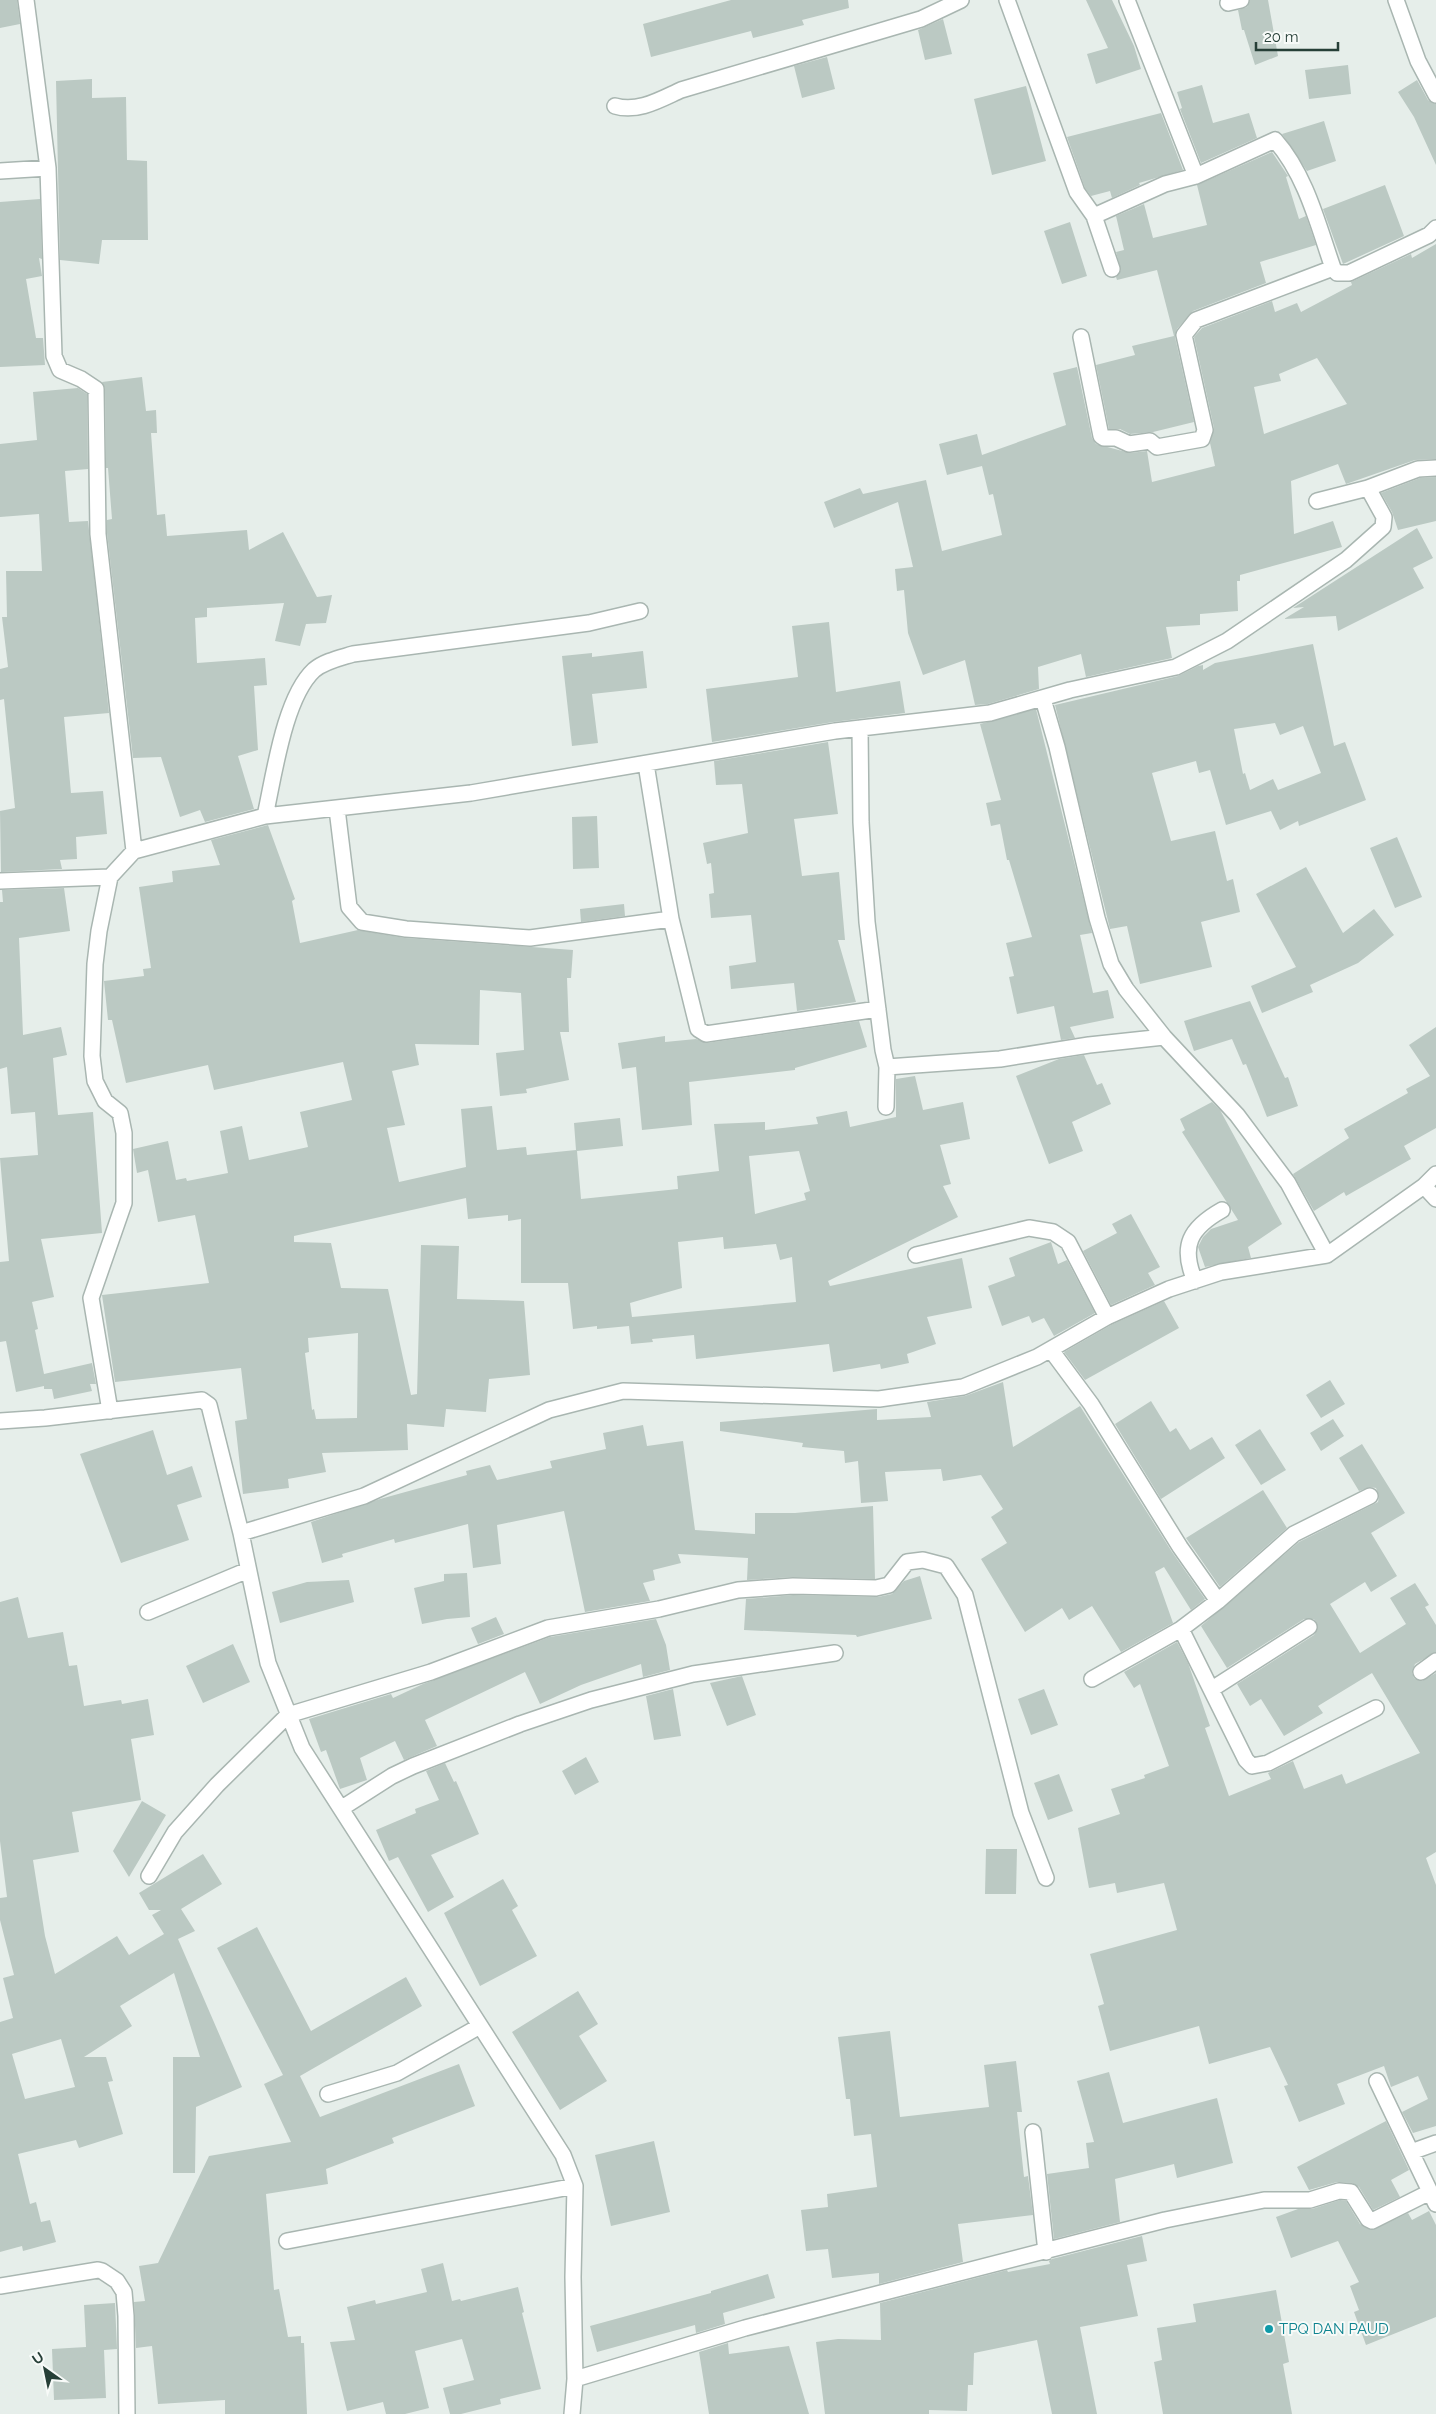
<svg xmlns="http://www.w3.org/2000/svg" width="1436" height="2414" font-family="Raleway,sans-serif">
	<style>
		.building { fill: #bbc9c3; fill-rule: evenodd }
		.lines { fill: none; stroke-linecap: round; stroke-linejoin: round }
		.minor-casing { stroke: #a9b6b1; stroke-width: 18 }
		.minor { stroke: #fff; stroke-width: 15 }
		.culture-dot { fill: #0f9aa8; stroke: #f7faf8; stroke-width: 2 }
		.labels { text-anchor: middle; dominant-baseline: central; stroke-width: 4; stroke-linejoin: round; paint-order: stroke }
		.culture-label { font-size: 15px; fill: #0d838f; stroke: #f7faf8; text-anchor: start }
	</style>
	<rect width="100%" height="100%" fill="#e6eeea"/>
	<!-- building -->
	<path class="building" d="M0 0H17L20 24 0 28Z
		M731 0H848L849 8 802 20 804 25 753 38 751 31 651 57 643 24Z
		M1086 0H1112L1134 46 1141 69 1096 84 1087 54 1108 48Z
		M1250 0H1268L1278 56 1255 65 1244 30H1242L1238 10 1247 7Z
		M943 19 952 54 925 60 918 30Z
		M827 57 835 89 802 98 794 66Z
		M1348 65 1351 94 1309 99 1305 70Z
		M92 79V98L126 97 127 160 147 161 148 240H102L99 264 60 260 56 81Z
		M1417 80 1428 100 1436 104V165L1414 117 1398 92Z
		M1202 85 1213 123 1249 113 1257 138 1201 163 1180 109 1182 108 1177 92Z
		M1026 86 1046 161 992 175 974 99Z
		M1161 113 1183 170 1139 183 1140 185 1112 198 1110 191 1091 196 1085 188 1067 137Z
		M1324 121 1336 161 1307 171 1282 134Z
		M1272 152 1288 176 1286 177 1299 219 1306 216 1316 245 1260 262 1266 283 1193 311 1177 329 1175 337 1194 422 1153 432 1130 434 1120 429H1109L1096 365 1135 355 1132 346 1174 336 1157 270 1117 280 1116 277 1121 270 1116 252 1124 250 1116 216 1144 204 1153 238 1207 225 1197 185Z
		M1385 185 1404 236 1343 264 1323 209Z
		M40 199 42 259 39 258 42 276 26 279 36 338H43L45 365 0 367V202Z
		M1070 222 1087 276 1062 284 1044 231Z
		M1436 244V459L1415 460 1346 484 1338 464 1291 481 1294 534 1333 521 1342 547 1240 575V581H1237L1238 611 1200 614V625L1166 627 1172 658 1086 677 1081 654 1038 667 1039 689 988 704 975 705 965 660 923 675 908 633 904 590 897 591 895 569 913 567 898 502 834 528 824 502 860 488 863 494 926 480 942 551 1002 535 993 494 989 495 982 466 947 475 939 444 977 434 982 455 1066 425 1053 373 1077 367 1092 438 1096 444 1130 453 1147 451 1152 482 1215 466 1210 443 1214 428 1194 337 1202 328 1272 301 1275 312 1297 303 1301 312 1352 285 1351 282 1411 254 1412 258ZM1317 358 1347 404 1264 434 1254 387 1281 381 1279 374Z
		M142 377 146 411 156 410 157 433H151L157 515 165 514 167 536 247 530 249 550 283 532 317 597 332 595 326 623 306 624 300 646 275 641 284 603 207 608V617L195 618 197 663 265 658 267 685 254 686 258 750 238 756 254 809 205 822 200 810 180 817 161 757 133 758 107 533V520L112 519 108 468H106L105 389 102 382Z
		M78 388 87 394 88 469 65 471 69 522 88 521 109 713 64 717 71 793 103 791 107 834 76 837 77 859 60 860 62 869 1 872 0 811 15 808 4 699 0 700V669L8 667 2 617H7L6 571H42L39 514 0 517V444L37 440 33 392Z
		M1436 477V521L1398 530 1392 512 1381 493 1420 478Z
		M1417 528 1433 558 1413 568 1424 588 1338 631 1336 616 1284 619 1304 607 1293 608Z
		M829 622 836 692 900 681 905 713 833 722 712 742 706 689 798 677 792 626Z
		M1313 644 1334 746 1345 742 1366 800 1299 826 1298 821 1280 830 1271 811 1226 825 1210 770 1199 773 1196 761 1152 773 1171 841 1215 831 1227 881 1233 879 1240 912 1201 922 1212 967 1140 984 1127 926 1110 929 1055 705 1178 676 1198 666 1203 665V670L1215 663ZM1275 723 1280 735 1303 726 1321 773 1278 790 1273 779 1250 790 1245 773 1243 774 1234 729Z
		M643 651 647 688 592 694 598 743 572 746 562 656 592 653V657Z
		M1036 709 1092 933 1080 935 1093 993 1108 990 1114 1018 1070 1027 1075 1038 1061 1040 1054 1006 1017 1014 1009 977 1014 976 1006 943 1032 937 1009 860H1007L1000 824 991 826 986 803 1001 800 980 724Z
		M828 742 838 814 794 819 802 876 839 872 845 940H838L856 1002 797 1011 794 983 731 989 729 966 756 962 751 915 711 918 709 894 714 893 711 863 707 864 703 843 748 833 742 784 716 785 714 761Z
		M597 816 599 868 573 869 572 817Z
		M268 825 295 899 292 901 300 943 358 930 405 938 573 950 571 978H567L569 1032H560L569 1080 526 1089 527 1093 500 1096 496 1053 524 1050 521 993 480 990 479 1045 415 1044 419 1065 392 1071 405 1125 387 1128 399 1182 466 1167 461 1109 492 1106 497 1150 526 1147 527 1155 576 1150 574 1123 620 1118 623 1146 577 1151 581 1199 678 1189 677 1176 719 1171 714 1124 765 1122V1130L818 1124 816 1117 847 1111 850 1127 896 1117V1079L915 1076 923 1110 963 1102 970 1139 940 1145 951 1184 943 1186 958 1217 828 1281 830 1286 962 1258 972 1308 927 1317 936 1344 907 1354 909 1363 881 1369 880 1364 833 1372 829 1344 696 1359 694 1335 652 1339 653 1342 631 1344 629 1326 597 1329V1326L573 1329 568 1283H521V1219L508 1221V1215L468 1219 466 1198 294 1236V1242L331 1243 341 1288 388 1289 411 1395 417 1394 421 1245 459 1246 457 1299 524 1301 530 1375 489 1379 486 1412 446 1409 444 1427 407 1424 408 1450 322 1453 326 1472 288 1479 289 1488 243 1494 235 1421 247 1419 241 1368 115 1382 102 1295 209 1283 195 1215 158 1222 148 1170 137 1173 133 1149 168 1141 176 1180 186 1178 187 1181 228 1173 220 1131 242 1126 249 1160 308 1147 300 1112 352 1100 343 1062 214 1090 208 1065 126 1083 112 1020H108L104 981 144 976 143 969 151 968 139 887 173 882 172 871 220 865 211 840ZM799 1151 810 1191 804 1193 806 1200 755 1214 749 1156ZM723 1237 724 1249 776 1244 780 1260 792 1257 796 1302 632 1317 630 1303 682 1288 678 1242ZM358 1333 357 1418 316 1419 314 1409 312 1410 305 1353 309 1352 308 1338Z
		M1397 837 1422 897 1395 908 1370 848Z
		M1306 867 1343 933 1374 909 1394 935 1358 963 1310 985 1313 992 1262 1013 1251 986 1296 967 1256 894Z
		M64 888 70 931 19 938 23 1035 61 1027 67 1055 53 1058 58 1115 93 1112 102 1233 41 1239 54 1297 32 1302 38 1329 35 1330 44 1374 92 1363 96 1384H90L92 1391 54 1399 52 1389H44V1386L16 1392 6 1341 0 1342V1262L9 1261 0 1158 38 1155 35 1112 11 1114 7 1067 0 1069V902H3L2 890Z
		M624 904 625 916 581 922 580 909Z
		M1250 1001 1285 1078 1288 1077 1298 1106 1267 1117 1246 1064 1243 1065 1232 1039 1194 1051 1184 1021Z
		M859 1021 867 1047 795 1068V1070L689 1082 692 1125 642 1130 636 1067 622 1069 618 1043 665 1036V1042L696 1039 707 1043Z
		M1436 1027V1128L1404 1146 1411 1159 1346 1196 1344 1192 1314 1211 1293 1174 1349 1138 1344 1129 1408 1093 1406 1089 1430 1076 1409 1045Z
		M1084 1055 1097 1085 1102 1083 1111 1104 1072 1122 1083 1151 1049 1164 1016 1076 1059 1059Z
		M1212 1102 1220 1110 1282 1224 1248 1247 1251 1258 1205 1267 1198 1247 1203 1237 1211 1229 1238 1220 1182 1132 1185 1130 1180 1119Z
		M1131 1214 1160 1267 1148 1273 1155 1285 1111 1305 1083 1251 1117 1233 1112 1224Z
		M1051 1242 1058 1264 1067 1260 1095 1313 1054 1336 1044 1318 1032 1323 1029 1316 1002 1326 988 1286 1015 1276 1009 1258Z
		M1164 1301 1179 1328 1085 1380 1064 1352 1111 1325Z
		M1330 1380 1345 1404 1321 1418 1306 1395Z
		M1003 1382 1013 1447 1080 1406 1172 1552 1205 1599 1191 1610 1164 1567 1155 1572 1173 1623 1121 1652 1092 1606 1069 1620 1062 1608 1025 1632 981 1559 1007 1543 991 1517 1003 1509 981 1475 943 1481 941 1469 885 1472 888 1501 861 1503 858 1461 845 1463 844 1451 802 1447 803 1443 720 1431V1422L877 1409V1420L931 1417 927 1402 965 1396Z
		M1151 1401 1170 1432 1176 1428 1190 1450 1212 1437 1225 1458 1161 1499 1115 1424Z
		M1333 1419 1344 1436 1321 1451 1310 1433Z
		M643 1425 647 1446 683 1441 695 1530 755 1534V1513H795L873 1506 875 1579 793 1577 747 1580 748 1558 678 1554 681 1563 653 1570 655 1580 643 1583 650 1601 585 1612 564 1511 497 1525 501 1564 473 1568 468 1524 395 1543 394 1539 342 1554 343 1557 322 1563 311 1522 380 1499 467 1475 466 1471 490 1465 497 1480 552 1468 550 1461 606 1449 603 1433Z
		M1260 1429 1286 1470 1261 1485 1235 1445Z
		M153 1430 167 1475 192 1466 202 1497 177 1505 189 1540 121 1563 80 1454Z
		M1362 1444 1405 1513 1371 1533 1397 1576 1371 1592 1365 1582 1330 1604 1360 1653 1406 1624 1390 1598 1415 1583 1429 1605 1425 1607 1436 1625V1652L1415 1664 1412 1673 1414 1678 1422 1681 1436 1673V1852L1426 1858 1436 1885V2126L1413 2133 1402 2112 1428 2099 1418 2076 1391 2087 1384 2066 1337 2084 1345 2104 1299 2122 1284 2086 1288 2085 1270 2047 1209 2064 1199 2026 1110 2051 1098 2006 1104 2004 1090 1954 1177 1930 1164 1883 1117 1893 1115 1883 1089 1888 1078 1828 1120 1814 1111 1789 1145 1778 1144 1775 1169 1766 1140 1684 1134 1688 1124 1672 1177 1642 1188 1663 1210 1726 1205 1728 1229 1796 1271 1779 1268 1773 1293 1761 1304 1789 1342 1774 1346 1784 1420 1753 1372 1673 1318 1706 1323 1713 1284 1736 1261 1699 1250 1706 1237 1684 1314 1635 1318 1627 1314 1619H1304L1227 1668 1201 1626 1299 1542 1378 1502 1379 1496 1376 1488 1370 1487 1359 1491 1339 1458Z
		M1263 1490 1287 1528 1220 1587 1186 1538Z
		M467 1573 470 1617 447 1619 422 1624 414 1588 444 1581V1574Z
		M920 1576 932 1619 857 1637 856 1635 744 1630 746 1599 793 1595 878 1597 892 1594 904 1581Z
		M349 1580 354 1602 280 1623 272 1592 307 1582Z
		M18 1597 28 1638 63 1632 69 1666 77 1665 84 1706 121 1700 122 1704 148 1699 154 1735 131 1739 141 1800 72 1812 79 1852 33 1860 45 1936 55 1974 117 1936 129 1955 164 1934 152 1915 161 1910H149L139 1893 203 1854 222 1884 181 1909 195 1931 178 1939 242 2087 196 2107 195 2173H173V2057H200L174 1973 120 2006 132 2026 84 2057H106L113 2081 108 2082 123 2134 79 2148 76 2140 18 2154 30 2204 36 2202 41 2222 50 2220 56 2242 23 2251 22 2246 0 2252V2022L13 2018 3 1978 14 1975 0 1920V1898L7 1897 0 1841V1602ZM61 2039 75 2087 25 2099 12 2054Z
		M496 1617 504 1634 478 1644 471 1628Z
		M656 1619 666 1645 670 1670 643 1677 641 1664 581 1685 540 1704 525 1672 425 1720 437 1746 404 1760 395 1741 360 1758 367 1780 340 1789 326 1750 321 1752 309 1719 391 1694 393 1698 423 1684 550 1637Z
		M233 1644 250 1682 203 1703 186 1666Z
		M742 1676 756 1715 727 1726 710 1683Z
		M673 1689 681 1736 654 1740 646 1696Z
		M1044 1689 1058 1725 1031 1735 1018 1699Z
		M586 1757 599 1782 575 1795 562 1771Z
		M445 1763 454 1782 456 1781 479 1834 431 1855 454 1897 428 1912 398 1857 389 1861 376 1830 416 1813 415 1809 439 1800 426 1771Z
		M1059 1774 1073 1811 1048 1820 1034 1783Z
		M142 1801 166 1815 129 1877 113 1851Z
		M986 1849H1017L1016 1894H985Z
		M503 1879 518 1906 512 1910 537 1956 480 1986 444 1913Z
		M257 1927 311 2031 406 1977 422 2006 300 2076 320 2117 459 2064 475 2106 392 2138 394 2143 326 2169 328 2184 266 2194 274 2290 279 2289 288 2337 301 2336V2343H304L307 2414H225V2400L158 2404 152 2346 136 2348 134 2302 145 2301 139 2266 158 2263 209 2156 291 2142 264 2084 283 2075 217 1948Z
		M578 1991 598 2024 579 2036 607 2081 560 2110 512 2032Z
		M890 2031 900 2117 989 2107 984 2065 1016 2061 1022 2112H1017L1024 2177 1028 2176 1033 2215 958 2224 963 2262 879 2284V2273L832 2278 828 2249 806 2251 801 2210 828 2207 827 2194 877 2187 871 2134 854 2136 850 2099H846L838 2037Z
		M1109 2072 1123 2123 1217 2098 1233 2163 1177 2178 1174 2164 1115 2179 1120 2222 1054 2239 1047 2174 1089 2168 1086 2143 1094 2142 1077 2081Z
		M1386 2121 1409 2170 1391 2180 1400 2197 1373 2210 1359 2187 1352 2183 1337 2182 1309 2190 1297 2167Z
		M654 2141 670 2212 611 2226 595 2155Z
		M1340 2200 1346 2201 1360 2224 1372 2230 1408 2213 1412 2220 1429 2211 1436 2225V2317L1366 2345 1354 2312 1359 2310 1350 2286 1359 2282 1338 2241 1291 2258 1276 2217 1298 2209H1312Z
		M1142 2236 1147 2261 1127 2265 1138 2316 1080 2327 1097 2414H1052L1037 2340 974 2353 973 2385H968L967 2411 929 2410V2414H825L816 2342 838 2339 881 2340 880 2303 1007 2270 1008 2272 1050 2264 1049 2261 1052 2259Z
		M443 2263 452 2301 460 2299 461 2301 518 2287 524 2312 522 2313 541 2389 500 2399 501 2404 461 2414H450L443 2388 474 2380 462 2339 415 2351 429 2408 405 2414H386L383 2402 347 2411 330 2342 355 2340 347 2307 375 2300 376 2304 427 2292 421 2269Z
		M768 2274 775 2298 723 2313 725 2324 696 2333 695 2325 597 2352 590 2326 711 2293V2291Z
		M1276 2290 1289 2362 1283 2364 1292 2414H1163L1154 2362 1162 2360 1157 2328 1196 2322 1193 2304Z
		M115 2303 117 2349 104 2350 106 2398 54 2400 52 2349 86 2347 84 2305Z
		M728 2343 729 2354 789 2346 809 2414H709L699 2352Z"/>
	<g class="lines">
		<defs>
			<path id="minor" d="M26 0 48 168 54 356 60 370 81 379 96 389 98 534 134 851
				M1007 0 1077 192 1094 216 1112 269
				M1127 0 1196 176
				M1396 0 1418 61 1436 95
				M1228 3 1241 0
				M615 106C638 113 661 99 681 90L921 19 961 0
				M0 171 48 168
				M1094 216 1165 184 1196 176 1275 140C1306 175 1318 225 1333 268L1337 273H1349L1429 235 1436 228
				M1081 337 1101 436 1104 438H1116L1129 444 1150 441 1157 447 1202 439 1205 430 1184 335 1196 320 1333 268
				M1317 501 1368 488 1418 469 1436 468
				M1043 699 1057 747 1097 918 1111 964 1126 989 1164 1037 1237 1115 1288 1183 1327 1255
				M860 728 861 822 867 922 883 1050 887 1067 886 1107
				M646 764 671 919
				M337 809 349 907 362 922 406 929 530 938 671 919 698 1029 706 1034 878 1009
				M265 816C274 776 284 698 314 670 325 661 340 658 353 654L589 623 640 611
				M0 881 110 877
				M887 1067 1000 1059 1089 1045 1164 1037
				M1424 1186 1436 1199
				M916 1255 1029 1228 1053 1232 1068 1242 1107 1317
				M1195 1281C1180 1246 1190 1228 1222 1210
				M1051 1350 1091 1404 1180 1547 1218 1601
				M110 1411 91 1298 124 1203V1133L120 1113 105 1101 95 1081 92 1056 95 964 99 931 110 877 134 851 265 816 471 793 835 731 990 713 1070 690 1176 667 1227 641 1346 560 1383 527 1384 517 1368 488
				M0 1421 45 1418 202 1400 209 1405 241 1533 268 1663 302 1748 563 2155 575 2186 573 2277 575 2379 572 2414
				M241 1533 364 1496 549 1410 623 1391 879 1399 963 1387 1037 1357 1107 1317 1169 1289 1221 1272 1327 1255 1424 1186 1436 1174
				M148 1612 248 1570
				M1181 1629 1246 1760 1252 1766 1268 1763 1376 1708
				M1421 1672 1436 1661
				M1092 1679 1181 1629 1218 1601 1294 1534 1370 1496
				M1212 1689 1309 1627
				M342 1808 392 1776 413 1766 520 1724 591 1700 693 1674 835 1653
				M149 1876 175 1832 217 1785 288 1715 431 1672 548 1628 659 1609 738 1590 793 1586 876 1588 889 1585 907 1562 923 1560 946 1566 965 1595 1021 1813 1046 1878
				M1377 2081 1436 2204
				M328 2094 397 2073 480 2026
				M1033 2132 1046 2252
				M1411 2152 1436 2143
				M287 2241 575 2186
				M0 2286 98 2270 102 2271 117 2281 124 2292 126 2316 127 2414
				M575 2379 745 2328 1165 2220 1264 2200H1310L1339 2191 1351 2192 1368 2219 1372 2221 1430 2192"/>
		</defs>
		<!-- minor casing -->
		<use href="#minor" class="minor-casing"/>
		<!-- minor -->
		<use href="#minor" class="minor"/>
	</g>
	<!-- markers -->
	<circle class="culture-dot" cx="1269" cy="2329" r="5"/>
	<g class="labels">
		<!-- culture labels -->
		<g class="culture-label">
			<text x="1279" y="2329">TPQ DAN PAUD</text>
		</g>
	</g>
	<!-- north arrow -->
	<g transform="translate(45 2369) rotate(327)" stroke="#f7faf8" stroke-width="4" paint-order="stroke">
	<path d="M0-4L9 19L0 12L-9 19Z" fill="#263f37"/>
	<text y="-8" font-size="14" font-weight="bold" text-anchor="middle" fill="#263f37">U</text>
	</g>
	<!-- scale -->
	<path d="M1256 42v8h82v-8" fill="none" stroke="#263f37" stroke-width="2.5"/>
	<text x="1264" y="42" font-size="15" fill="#263f37" stroke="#f7faf8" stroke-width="4" paint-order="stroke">20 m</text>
</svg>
